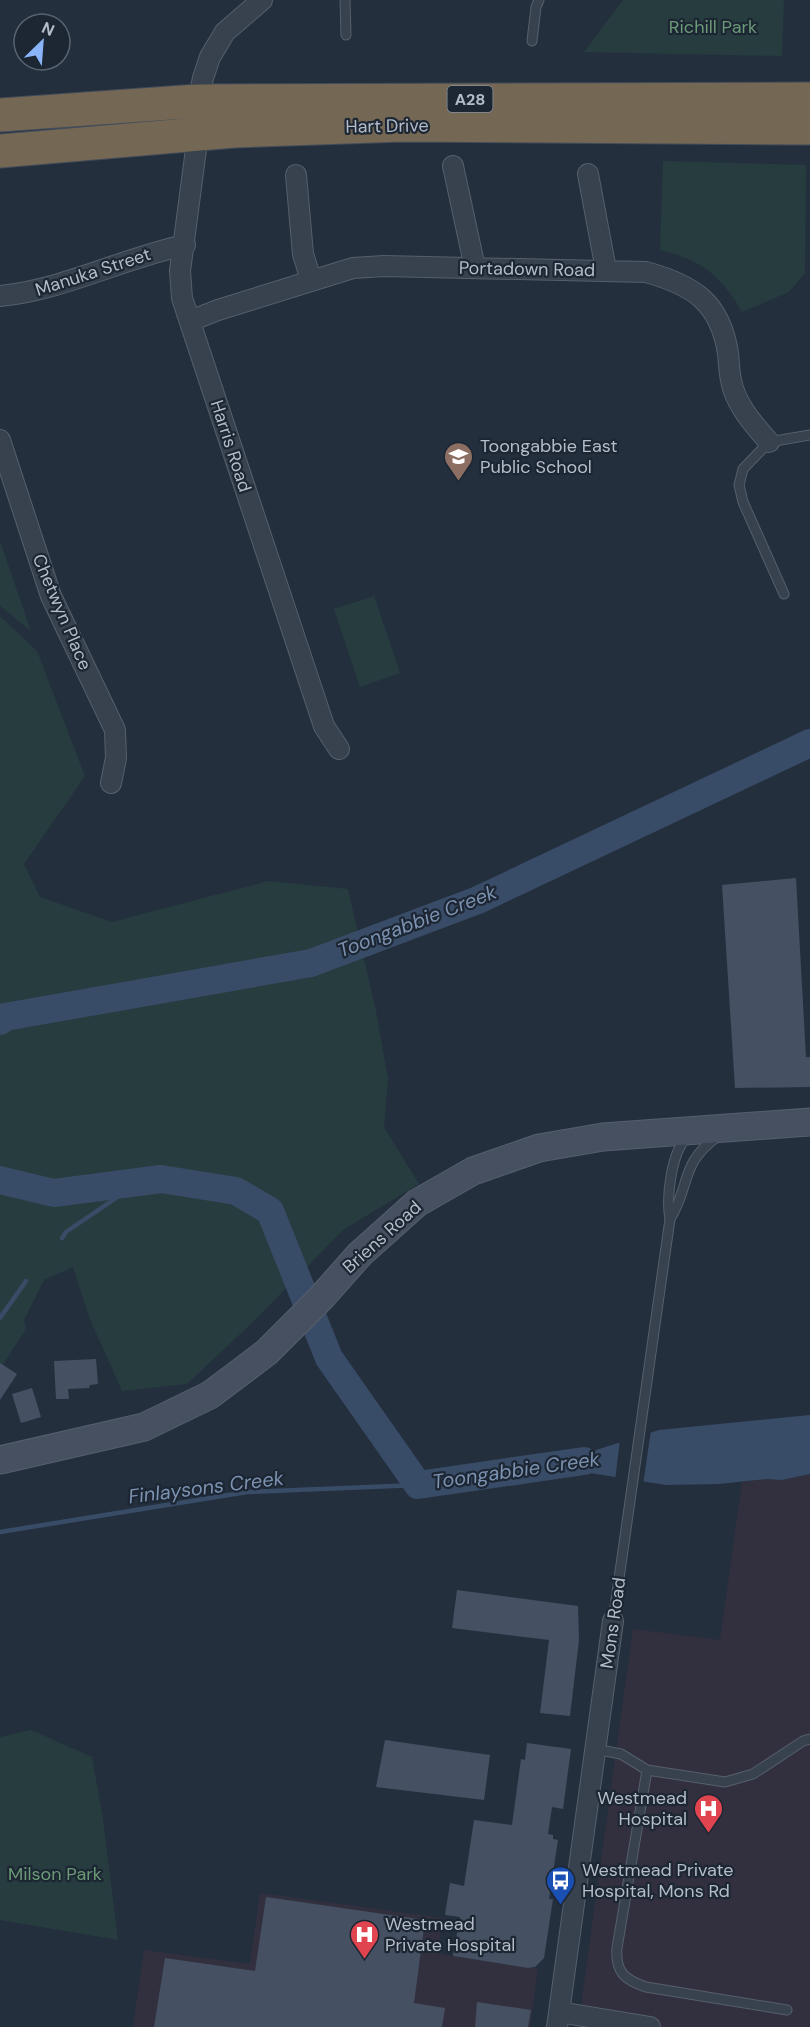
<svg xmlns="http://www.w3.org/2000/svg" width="810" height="2027" font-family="'DM Sans',sans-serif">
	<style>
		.medical { fill: #32303f }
		.green { fill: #263c3f }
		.water { fill: #394c67 }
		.pier { fill: #242f3e }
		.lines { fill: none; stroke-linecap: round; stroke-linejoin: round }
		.stream { stroke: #394c67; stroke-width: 4.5 }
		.river { stroke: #394c67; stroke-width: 28 }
		.building { fill: #455162 }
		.lane-casing { stroke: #565f6c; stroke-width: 11 }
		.street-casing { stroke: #565f6c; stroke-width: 22 }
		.secondary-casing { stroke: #565f6c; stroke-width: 29 }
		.highway-casing { stroke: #434c59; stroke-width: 35 }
		.lane { stroke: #38414e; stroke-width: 9 }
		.street { stroke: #38414e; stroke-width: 20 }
		.secondary { stroke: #465061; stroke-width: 27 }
		.highway { stroke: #746855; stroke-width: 33 }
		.labels { text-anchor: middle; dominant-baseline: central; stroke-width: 4.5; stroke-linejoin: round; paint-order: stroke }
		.shield { fill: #1d2633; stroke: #878f9c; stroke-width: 1.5 }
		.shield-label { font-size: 16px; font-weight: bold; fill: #b4bcc9 }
		.park-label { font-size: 18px; fill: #6b9a76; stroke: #1d2633 }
		.street-label { font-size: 18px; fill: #b4bcc9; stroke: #1d2633 }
		.poi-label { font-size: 18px; fill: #b4bcc9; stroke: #1d2633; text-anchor: start }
		.water-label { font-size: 20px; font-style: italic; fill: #7c92b1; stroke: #1d2633 }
	</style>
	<rect width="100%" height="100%" fill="#242f3e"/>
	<!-- medical -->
	<path class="medical" d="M810 1474V2027H578L633 1629 720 1640 742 1482 766 1479 782 1480Z
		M260 1893 443 1918 438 1954 538 1969 530 2027H133L144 1950 250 1964Z"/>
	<!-- green -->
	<path class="green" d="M623 0H784L782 56 584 52Z
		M663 161 806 165 805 273 789 292 742 312C721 275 701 260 660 250Z
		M0 541 31 631 0 606Z
		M374 596 400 673 360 687 334 609Z
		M0 616 37 651 85 776 24 864 40 897 112 922 268 881 348 889 376 1011 388 1079 384 1127 419 1184 343 1230 255 1320 187 1384 122 1391 89 1317 73 1267 44 1280 24 1320 26 1329 0 1369Z
		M31 1730 92 1757 103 1819 118 1940 0 1920V1737Z"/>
	<!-- water -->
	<path class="water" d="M810 1415V1474L782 1480 766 1479 719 1484 666 1485 546 1466 659 1430Z"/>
	<!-- pier -->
	<path class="pier" d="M651 1430 643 1485 615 1481 620 1439Z"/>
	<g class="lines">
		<!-- stream -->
		<path class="stream" d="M62 1238 66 1232 141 1181
			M0 1318 26 1281
			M0 1532 247 1492 418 1485"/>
		<!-- river -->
		<path class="river" d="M0 1021 5 1017 311 963 478 900 810 743
			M0 1180 54 1193 161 1179 236 1191 270 1211 329 1358 418 1485 584 1461"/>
	</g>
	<!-- building -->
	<path class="building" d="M796 878 806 1057H810V1087L735 1088 722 885Z
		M96 1359 98 1384 90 1385 89 1388 68 1389 69 1399H56L54 1361Z
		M0 1363 17 1374 0 1400Z
		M32 1388 41 1417 21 1423 12 1394Z
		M457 1590 578 1606 579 1640 570 1716 540 1713 549 1640 452 1628Z
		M385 1740 490 1755 484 1800 376 1787Z
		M527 1743 571 1749 563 1809 552 1807 548 1834 553 1835V1839L558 1840 549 1899H553L544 1958 535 1967 528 1968 453 1956 460 1917 445 1915 450 1883 464 1886 474 1820 512 1825 521 1759 525 1760Z
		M266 1897 425 1920 414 2003 445 2008 442 2027H154L165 1958 255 1971Z
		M477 2002 531 2010 528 2027H475Z"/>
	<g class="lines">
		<defs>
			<path id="lane" d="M345 0 346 35
				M532 41 536 7 539 0
				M784 594 743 502 739 485 743 469 769 442 810 435
				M670 1219C691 1186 679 1164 718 1136
				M613 1621 670 1219C666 1198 671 1153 687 1137
				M595 1749 621 1754 647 1770 725 1782 753 1774 803 1741 810 1739
				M647 1770 617 1948C615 1972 625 1980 646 1987L787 2010"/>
			<path id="street" d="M262 0 225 32 210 57 203 78 198 101V134L180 271 182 298 324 726 339 749
				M453 166 475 268
				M588 174 606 270
				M296 175 303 254 311 280
				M0 296C63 290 123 258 185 245
				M190 321 218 310 353 268 384 266 646 272C693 285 720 302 728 353 729 362 729 371 731 380 735 404 754 425 769 442
				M0 440 51 596 115 730 116 758 111 783
				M559 2012 650 2027
				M557 2027 613 1621"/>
			<path id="secondary" d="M0 1460 144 1427 210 1395 267 1352 320 1299 360 1254 417 1203 473 1171 539 1148 603 1137 810 1122"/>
			<path id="highway" d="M0 115 198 101 810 99
				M0 151 234 131 403 125 810 128"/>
		</defs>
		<!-- lane casing -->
		<use href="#lane" class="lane-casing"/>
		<!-- street casing -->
		<use href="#street" class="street-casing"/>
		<!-- secondary casing -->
		<use href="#secondary" class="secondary-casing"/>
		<!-- highway casing -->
		<use href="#highway" class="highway-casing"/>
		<!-- lane -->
		<use href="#lane" class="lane"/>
		<!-- street -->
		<use href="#street" class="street"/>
		<!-- secondary -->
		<use href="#secondary" class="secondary"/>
		<!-- highway -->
		<use href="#highway" class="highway"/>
	</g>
	<!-- icons -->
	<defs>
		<symbol id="school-pin" viewBox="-11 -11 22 30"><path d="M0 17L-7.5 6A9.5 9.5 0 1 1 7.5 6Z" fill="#8d6e63" stroke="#1d2633"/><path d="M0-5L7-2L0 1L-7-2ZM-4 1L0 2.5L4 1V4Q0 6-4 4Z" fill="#fff"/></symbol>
		<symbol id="hospital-pin" viewBox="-11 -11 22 30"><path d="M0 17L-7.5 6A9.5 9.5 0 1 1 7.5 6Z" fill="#e0444e" stroke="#1d2633"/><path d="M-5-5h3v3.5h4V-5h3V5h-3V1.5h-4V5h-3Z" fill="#fff"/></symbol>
		<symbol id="bus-pin" viewBox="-11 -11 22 30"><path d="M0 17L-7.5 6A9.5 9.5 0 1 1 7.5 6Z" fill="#1a4fb4" stroke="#1d2633"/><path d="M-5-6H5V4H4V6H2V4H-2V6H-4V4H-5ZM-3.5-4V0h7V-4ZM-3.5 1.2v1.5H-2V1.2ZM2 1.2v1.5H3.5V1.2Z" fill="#fff"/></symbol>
	</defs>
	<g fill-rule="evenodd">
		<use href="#school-pin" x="442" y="440" width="33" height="45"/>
		<use href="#hospital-pin" x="692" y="1792" width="33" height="45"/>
		<use href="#bus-pin" x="544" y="1864" width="33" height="45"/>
		<use href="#hospital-pin" x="348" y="1918" width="33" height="45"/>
	</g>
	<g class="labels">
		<!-- shield labels -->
		<rect class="shield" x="447.5" y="86" width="45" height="26" rx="4.5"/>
		<g class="shield-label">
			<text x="470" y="99">A28</text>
		</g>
		<!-- park labels -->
		<g class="park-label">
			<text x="713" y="27">Richill Park</text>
			<text x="55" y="1874">Milson Park</text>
		</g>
		<!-- street labels -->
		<g class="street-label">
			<text transform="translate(387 126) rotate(-1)">Hart Drive</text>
			<text transform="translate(527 269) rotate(1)">Portadown Road</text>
			<text transform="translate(93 272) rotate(-18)">Manuka Street</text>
			<text transform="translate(231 446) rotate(72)">Harris Road</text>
			<text transform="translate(62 612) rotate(67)">Chetwyn Place</text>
			<text transform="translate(382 1237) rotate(-42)">Briens Road</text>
			<text transform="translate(613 1623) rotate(-82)">Mons Road</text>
		</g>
		<!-- poi labels -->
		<g class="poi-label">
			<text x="480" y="446">Toongabbie East<tspan x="480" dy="21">Public School</tspan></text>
			<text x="687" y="1798" text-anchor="end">Westmead<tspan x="687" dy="21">Hospital</tspan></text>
			<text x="582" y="1870">Westmead Private<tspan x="582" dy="21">Hospital, Mons Rd</tspan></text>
			<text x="385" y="1924">Westmead<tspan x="385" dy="21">Private Hospital</tspan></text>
		</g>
		<!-- water labels -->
		<g class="water-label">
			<text transform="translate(417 921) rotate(-21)">Toongabbie Creek</text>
			<text transform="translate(516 1470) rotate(-8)">Toongabbie Creek</text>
			<text transform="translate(206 1487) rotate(-7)">Finlaysons Creek</text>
		</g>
	</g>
	<!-- north arrow -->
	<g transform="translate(42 42) rotate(25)"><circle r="28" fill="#1d2633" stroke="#59626f" stroke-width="1.5"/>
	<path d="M0-4.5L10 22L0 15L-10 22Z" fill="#8ab4f8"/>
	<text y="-9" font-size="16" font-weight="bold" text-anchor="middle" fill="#b4bcc9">N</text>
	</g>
</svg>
